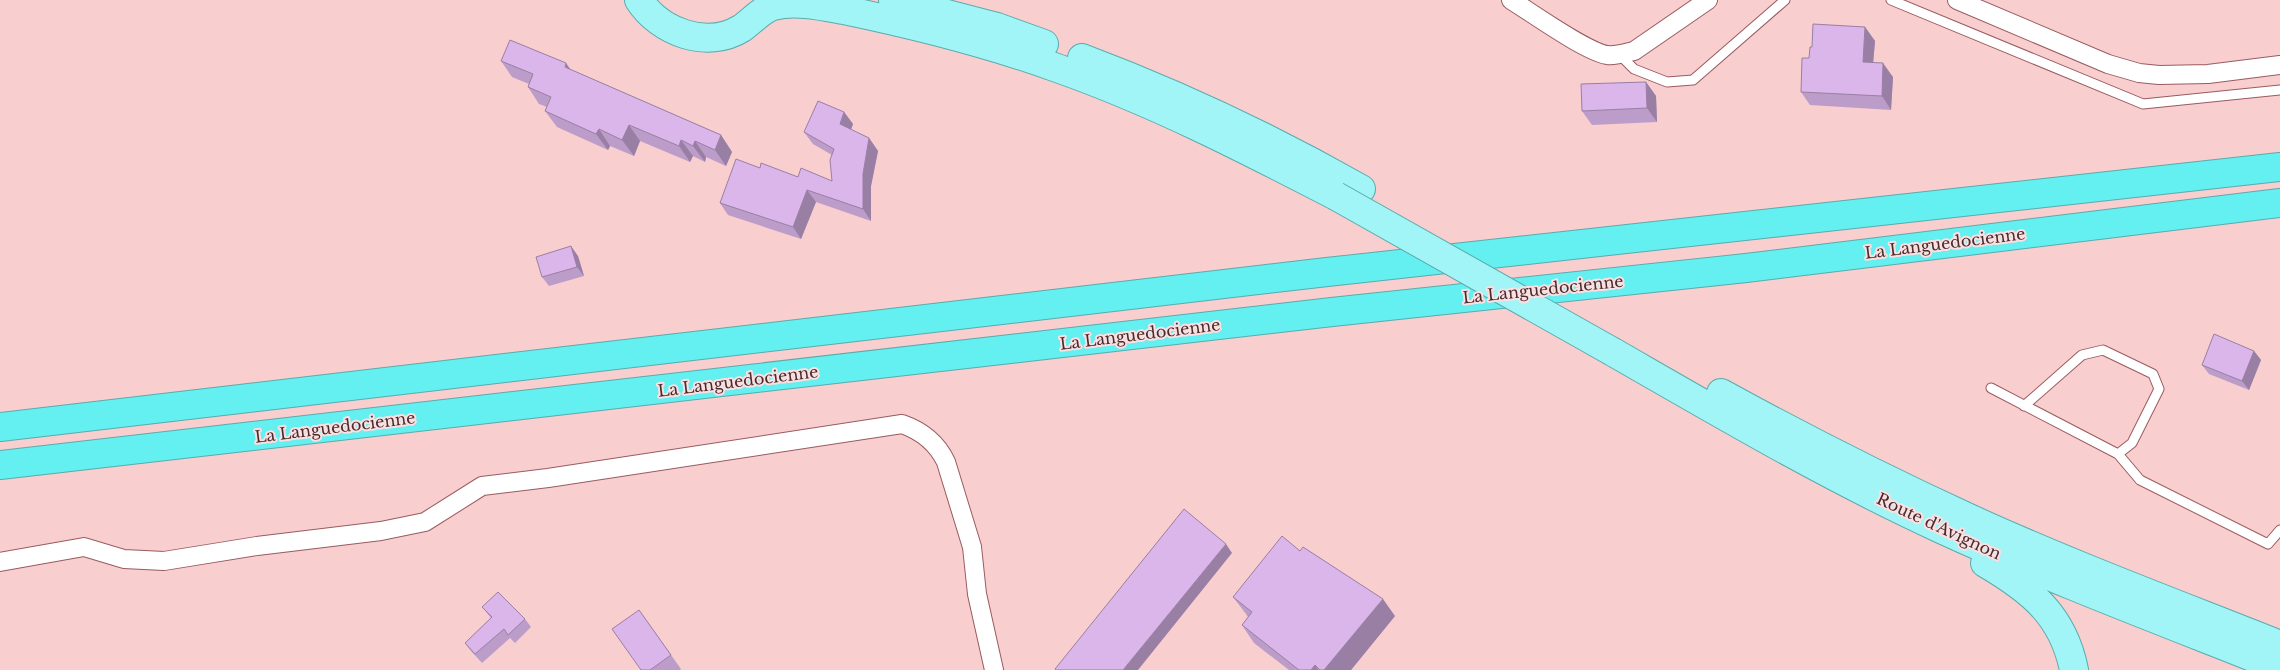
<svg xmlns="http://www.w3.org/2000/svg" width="2280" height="670" font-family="'Libre Baskerville',serif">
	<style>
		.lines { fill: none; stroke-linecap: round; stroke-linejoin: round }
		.service-casing { stroke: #995b5f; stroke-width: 11 }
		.minor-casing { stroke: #995b5f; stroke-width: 20 }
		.primary-casing { stroke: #5aabac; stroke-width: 30 }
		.motorway-casing { stroke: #5aabac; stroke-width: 30 }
		.service { stroke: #fff; stroke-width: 9 }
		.minor { stroke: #fff; stroke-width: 18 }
		.primary { stroke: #a2f5f6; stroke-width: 28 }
		.motorway { stroke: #64eff0; stroke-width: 28 }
		.primary-bridge-casing { stroke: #5aabac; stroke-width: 30; stroke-linecap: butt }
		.primary-bridge { stroke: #a2f5f6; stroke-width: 28 }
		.wall { fill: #bc9dc9 }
		.shaded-wall { fill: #997fa4 }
		.building { fill: #dbb6ea; stroke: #997fa4 }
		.labels { text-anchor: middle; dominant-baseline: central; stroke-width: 4; stroke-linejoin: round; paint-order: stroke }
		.street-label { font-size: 16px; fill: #472c2d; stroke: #fcdfe0 }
	</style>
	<rect width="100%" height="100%" fill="#f9cecf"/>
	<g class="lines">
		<defs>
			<path id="service" d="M1891 0 2143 104 2280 90
				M1620 55 1634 69 1667 82 1693 80 1785 0
				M1991 388 2118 454
				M2024 406 2082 355 2103 350 2153 374 2159 389 2132 443 2118 454 2140 480 2268 544 2280 530"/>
			<path id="minor" d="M1511 0C1532 13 1585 51 1607 55 1616 56 1625 53 1634 51L1708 0
				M1957 0 2108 64 2139 73 2159 75 2208 74 2280 65
				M0 562 84 547 124 559 164 561 257 546 381 531 425 522 482 486 548 478 902 424C922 431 937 443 946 462L972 547 977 594 994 670"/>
			<path id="primary" d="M639 0C660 32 707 50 742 28 752 21 761 10 773 6 795 0 822 6 844 10 916 25 988 43 1057 68 1154 102 1245 149 1336 196
				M893 0 997 27 1044 44
				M1082 58C1178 94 1271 138 1361 189
				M1613 352C1721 414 1828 477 1941 529 2052 580 2167 623 2280 668
				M1721 393C1803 438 1886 480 1971 519 2072 565 2177 604 2280 645
				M1985 563C2031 590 2063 615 2074 670"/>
			<path id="motorway" d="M0 427 1327 272 2280 167
				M0 465 1332 312 1746 268 2280 203"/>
		</defs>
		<!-- service casing -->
		<use href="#service" class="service-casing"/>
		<!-- minor casing -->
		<use href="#minor" class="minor-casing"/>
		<!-- primary casing -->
		<use href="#primary" class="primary-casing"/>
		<!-- motorway casing -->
		<use href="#motorway" class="motorway-casing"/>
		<!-- service -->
		<use href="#service" class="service"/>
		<!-- minor -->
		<use href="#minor" class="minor"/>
		<!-- primary -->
		<use href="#primary" class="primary"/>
		<!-- motorway -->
		<use href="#motorway" class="motorway"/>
		<defs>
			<path id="primary-bridge" d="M1336 196 1613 352"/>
		</defs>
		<!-- primary-bridge casing -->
		<use href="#primary-bridge" class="primary-bridge-casing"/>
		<!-- primary-bridge -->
		<use href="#primary-bridge" class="primary-bridge"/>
	</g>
	<!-- wall -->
	<path class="wall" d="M1865 27 1875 41 1873 63 1893 77 1891 110 1810 105 1801 92 1812 47Z
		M501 61 571 70 721 135 732 152 726 166 706 157 705 162 693 156 690 162 640 141 634 156 610 146 608 150 557 127 545 111 547 107 539 104 528 87 529 84 512 77Z
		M1646 82 1656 96 1657 122 1592 125 1582 111Z
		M844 112 853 124 851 130 869 138 878 151 871 186V221L816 202 801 239 728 215 720 203 760 168 798 177 832 181V155L813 144 804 132Z
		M578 256 584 276 549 286 542 277Z
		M2254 351 2261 360 2249 390 2209 374 2202 365Z
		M1300 551 1395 616 1351 670H1289L1254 643 1242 625 1248 617 1246 614 1233 597Z
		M482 607 525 619 531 627 515 643 510 638 482 663 471 651 465 643 491 618Z
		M639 610 681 669 680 670H641Z"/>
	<!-- shaded-wall -->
	<path class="shaded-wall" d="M1865 27 1875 41 1872 76 1863 62Z
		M566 63 577 79 565 67Z
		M1883 63 1893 77 1891 110 1882 96Z
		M1646 82 1656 96 1657 122 1647 108Z
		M844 112 853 124 848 137 840 124Z
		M629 125 640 141 634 156 622 140Z
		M599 129 610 146 608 150 596 134Z
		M721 135 732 152 726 166 715 150Z
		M869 138 878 151 871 186V221L863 209V174Z
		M681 140 693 156 690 162 679 146Z
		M695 141 706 157 705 162 693 146Z
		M807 190 816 202 801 239 793 227Z
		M571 246 578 256 584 276 577 267Z
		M2254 351 2261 360 2249 390 2242 381Z
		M1226 544 1232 553 1138 670H1123Z
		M1383 599 1395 616 1351 670H1324Z
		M1315 665 1318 670H1311Z"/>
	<!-- building -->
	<path class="building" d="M1813 24 1865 27 1863 62 1883 63 1882 96 1801 92 1802 58H1809L1810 47H1812Z
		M510 40 566 63 565 67 721 135 715 150 695 141 693 146 681 140 679 146 629 125 622 140 599 129 596 134 545 111 551 97 528 87 533 74 501 61Z
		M1646 82 1647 108 1582 111 1581 84Z
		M818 101 844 112 840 124 869 138 863 174V209L807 190 793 227 720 203 736 159 760 168 761 163 798 177 801 168 832 181 830 160 834 149 804 132Z
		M571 246 577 267 542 277 536 257Z
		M2214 334 2254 351 2242 381 2202 365Z
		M1184 509 1226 544 1123 670H1056L1055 669Z
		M1282 536 1300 551 1303 547 1383 599 1324 670H1320L1315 665 1311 670H1299L1242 625 1252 612 1233 597Z
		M498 592 525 619 508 635 504 629 475 654 465 643 492 617 482 607Z
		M639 610 671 655 650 670H641L612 629Z"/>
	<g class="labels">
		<!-- street labels -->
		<g class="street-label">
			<text transform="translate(1945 243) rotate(-7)">La Languedocienne</text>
			<text transform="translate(1543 289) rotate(-6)">La Languedocienne</text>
			<text transform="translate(1140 334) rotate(-7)">La Languedocienne</text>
			<text transform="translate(738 381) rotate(-7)">La Languedocienne</text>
			<text transform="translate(335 427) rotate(-7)">La Languedocienne</text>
			<text transform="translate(1939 526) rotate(25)">Route d'Avignon</text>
		</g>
	</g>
</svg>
